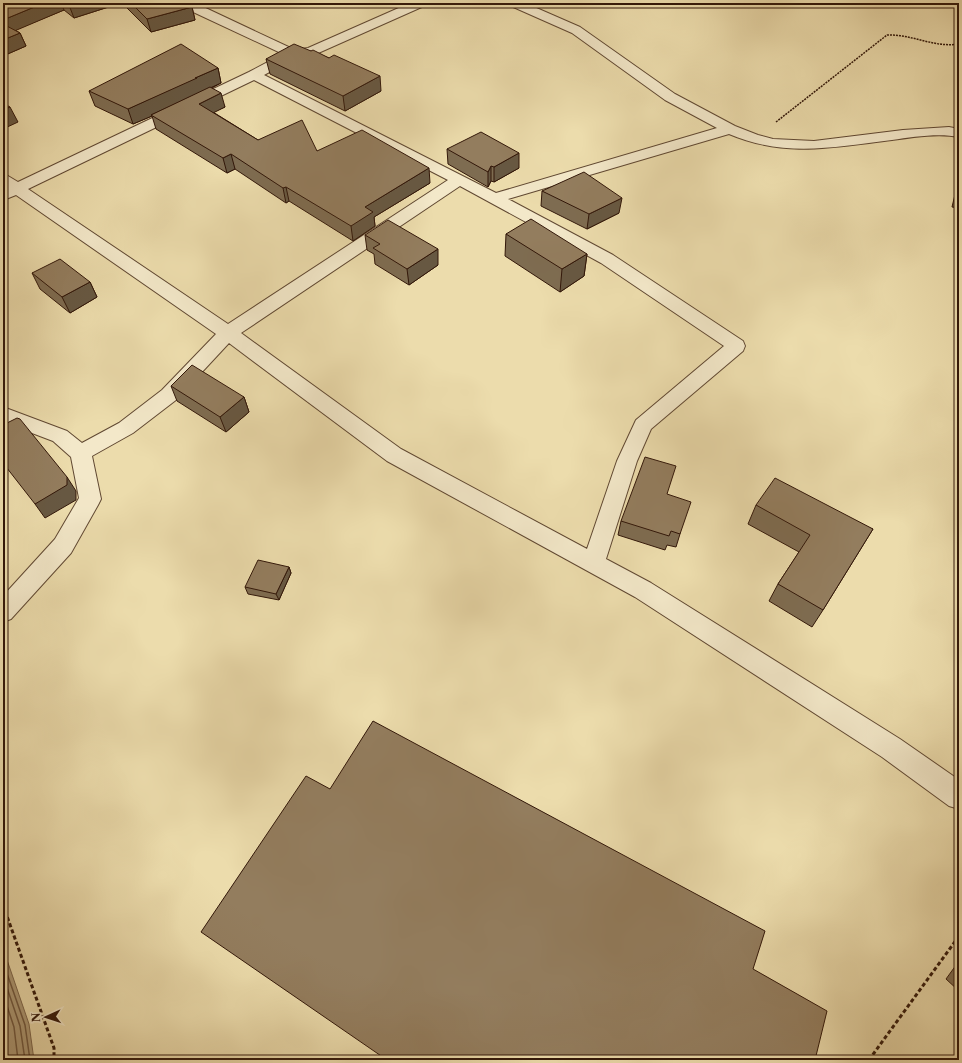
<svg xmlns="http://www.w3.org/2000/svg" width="962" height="1063" font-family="'Libre Caslon Text',serif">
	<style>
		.water { fill: #ad9975; stroke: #7c654a }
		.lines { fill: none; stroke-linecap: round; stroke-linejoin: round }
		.shore { stroke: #70583f; stroke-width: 1.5 }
		.street-casing { stroke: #604832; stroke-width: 2 }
		.path-far1 { stroke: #321709; stroke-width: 1.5; stroke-dasharray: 2 1; stroke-linecap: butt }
		.path { stroke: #321709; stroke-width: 3; stroke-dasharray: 4 2.5; stroke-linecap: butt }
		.street { fill: #f3e8c9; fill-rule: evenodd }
		.wall { fill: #7e6c51; stroke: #321709 }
		.shaded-wall { fill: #675842; stroke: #321709 }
		.building { fill: #937d5e; stroke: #321709 }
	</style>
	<rect width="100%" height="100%" fill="#ecdcac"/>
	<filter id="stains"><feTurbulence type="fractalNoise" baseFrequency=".005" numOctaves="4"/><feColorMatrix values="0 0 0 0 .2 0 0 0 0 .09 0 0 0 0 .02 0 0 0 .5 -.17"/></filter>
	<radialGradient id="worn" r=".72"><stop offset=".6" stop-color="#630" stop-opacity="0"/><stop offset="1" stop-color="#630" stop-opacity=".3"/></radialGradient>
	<!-- water -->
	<path class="water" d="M6 957 29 1024 34 1060H3V958Z"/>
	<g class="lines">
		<!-- shore -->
		<path class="shore" d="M3 962 25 1025 30 1060
			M3 976 20 1026 25 1060
			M3 994 14 1027 18 1060"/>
		<defs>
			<path id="street" d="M181 3H195L295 50 308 48 410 3H426L424 6 316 54 297 57 264 75 496 193 717 128 665 100 572 33 511 6 509 3H525L580 27 675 94 735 126 758 135 773 139 814 141 903 130 949 127 959 129V137C938 133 913 137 892 140 833 147 786 158 729 134L508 199 613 255 743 341 745 346 743 351 651 429 637 461 606 559 651 583 900 739 959 780V809L949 806 882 757 635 597 387 461 229 343 176 400 133 433 92 456 101 499 98 505 71 553 11 619 3 622V596L55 539 79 498 71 457 53 441 3 422V407L67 431 82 443 119 423 162 390 216 334 16 195 6 199 3 198V189L6 188 3 186V174L8 176 18 182 249 72 283 54 191 11ZM254 80 448 180 228 324 28 189ZM460 186 601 263 724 346 636 420 617 461 587 549 401 449 241 333Z"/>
		</defs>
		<!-- street casing -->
		<use href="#street" class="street-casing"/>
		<!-- path-far1 -->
		<path class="path-far1" d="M776 122 887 35C912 34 934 48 959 44"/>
		<!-- path -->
		<path class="path" d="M3 905 54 1048V1060
			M869 1060 959 936"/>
		<!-- street -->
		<use href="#street" class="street"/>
	</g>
	<!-- wall -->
	<path class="wall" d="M3 3H121L74 18 64 10 15 30 20 33 26 46 3 56Z
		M122 3H188L192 7 195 20 151 32Z
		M311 51 329 58 381 91 345 111 270 74 266 59Z
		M218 68 221 83 212 88 225 107 213 112 258 140 317 151 430 183 374 217 375 226 353 241 289 201 286 203 235 169 227 173 156 129 152 116 133 124 95 106 89 91Z
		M447 149 519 168 494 182 491 181 488 187 448 164Z
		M959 178V208L952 207Z
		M542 191 619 213 587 229 541 206Z
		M506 234 587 254 584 276 560 292 505 256Z
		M365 235 438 265 409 285 375 264 374 254 367 250Z
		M32 273 90 282 97 297 70 313 40 289Z
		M171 386 244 397 249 412 226 432 177 401Z
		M667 495 680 534 676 547 667 545 665 550 618 535 621 521Z
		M756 505 873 529 823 610 812 627 769 601 778 584 799 552 748 524Z
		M289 567 291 573 279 600 248 594 245 587Z
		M959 961V991L946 979Z"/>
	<!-- shaded-wall -->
	<path class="shaded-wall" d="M44 3H61L64 10 5 35 3 31V20Z
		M75 3H121L74 18 69 5Z
		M202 3H210L203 5Z
		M192 7 195 20 151 32 147 19Z
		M20 33 26 46 3 56V40Z
		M218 68 221 83 151 115 152 116 133 124 128 109 195 78Z
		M380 76 381 91 345 111 343 96Z
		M221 93 225 107 203 118 199 104Z
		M10 107 18 122 3 129V110Z
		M519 153V168L494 182V167Z
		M231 154 235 169 227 173 223 158Z
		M491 166V181L488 187V172Z
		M429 168 430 183 374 217 375 226 353 241 351 226 365 207Z
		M286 187 289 201 286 203 283 188Z
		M622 198 619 213 587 229 589 214Z
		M438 249V265L409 285 407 269Z
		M587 254 584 276 560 292 562 269Z
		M90 282 97 297 70 313 62 297Z
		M244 397 249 412 226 432 220 417Z
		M67 477 76 491V500L45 518 35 504Z
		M289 567 291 573 279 600 276 594Z"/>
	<!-- building -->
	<path class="building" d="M3 3H44L3 20Z
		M66 3H75L69 5Z
		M131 3H188L192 7 147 19Z
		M3 24 20 33 3 40Z
		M181 44 218 68 195 78H197L128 109 89 91Z
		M294 44 311 51 313 50 329 58 334 55 380 76 343 96 266 59Z
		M210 87 221 93 199 104 258 140 302 120 317 151 362 130 429 168 365 207 373 212 351 226 286 187 283 188 231 154 223 158 151 115Z
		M3 103 10 107 3 110Z
		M481 132 519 153 494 167 491 166 488 172 447 149Z
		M584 172 622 198 589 214 542 191Z
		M531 219 587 254 562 269 506 234Z
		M388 220 438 249 407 269 373 248 380 244 365 235Z
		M60 259 90 282 62 297 32 273Z
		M192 365 244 397 220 417 171 386Z
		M17 418 20 419 67 477V485L35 504 3 463V425Z
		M645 457 676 466 667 494 691 502 680 534 671 531 669 536 621 521Z
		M775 478 873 529 823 610 778 584 810 535 756 505Z
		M258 560 289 567 276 594 245 587Z
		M373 721 765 931 753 969 827 1011 815 1060H387L201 932 306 776 330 789Z"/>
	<!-- margin -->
	<rect width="962" height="1063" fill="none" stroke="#ecdcac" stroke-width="16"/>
	<rect x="4" y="4" width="954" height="1055" fill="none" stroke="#321709" stroke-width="2"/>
	<rect x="8" y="8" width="946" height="1047" fill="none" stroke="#321709"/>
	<!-- north arrow -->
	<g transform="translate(46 1017) rotate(267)" stroke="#f3e8c9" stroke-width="3" paint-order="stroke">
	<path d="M0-3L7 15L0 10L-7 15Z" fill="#321709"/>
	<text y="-6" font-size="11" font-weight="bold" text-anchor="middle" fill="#321709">N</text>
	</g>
	<rect width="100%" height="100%" filter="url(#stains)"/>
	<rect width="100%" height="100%" fill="url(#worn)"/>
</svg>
